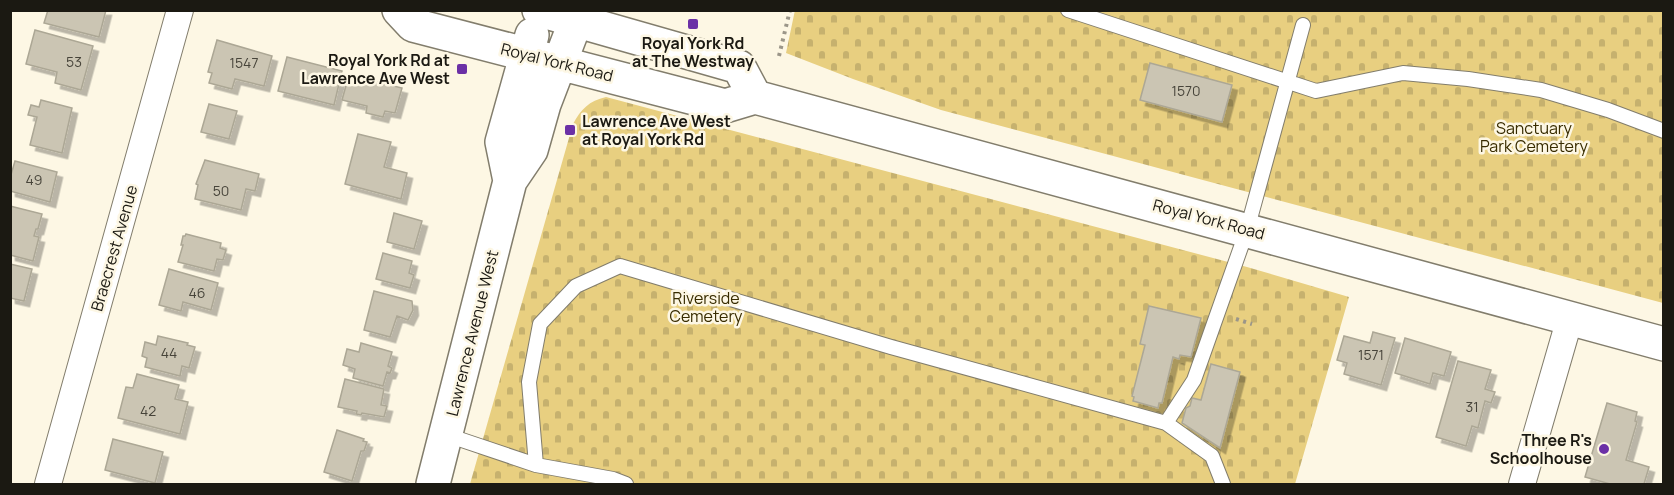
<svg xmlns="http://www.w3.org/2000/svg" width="1674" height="495" font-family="Manrope,sans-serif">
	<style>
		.cemetery { fill: url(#cemetery-stones) }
		.building { fill: #cbc5b3; stroke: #aca795; stroke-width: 1.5; filter: url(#shadow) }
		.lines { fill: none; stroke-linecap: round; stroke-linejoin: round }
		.service-casing { stroke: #827d6c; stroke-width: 16 }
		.minor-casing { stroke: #827d6c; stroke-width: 28 }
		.secondary-casing { stroke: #827d6c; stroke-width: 36 }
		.path { stroke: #9b9689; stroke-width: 4; stroke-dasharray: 3 4.5; stroke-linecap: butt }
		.service { stroke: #fff; stroke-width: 14 }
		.minor { stroke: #fff; stroke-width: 26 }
		.secondary { stroke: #fff; stroke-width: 33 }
		.poi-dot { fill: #6b30a6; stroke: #fdf7e4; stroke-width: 2 }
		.labels { text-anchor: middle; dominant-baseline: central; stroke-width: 5; stroke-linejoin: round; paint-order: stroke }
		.number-label { font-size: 14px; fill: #47443a }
		.poi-label { font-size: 16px; font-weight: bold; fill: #1b1912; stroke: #fdf7e4; text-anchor: end }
		.street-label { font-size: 16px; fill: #1b1912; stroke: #fdf7e4 }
		.park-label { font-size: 16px; fill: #382c00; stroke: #fdf7e4 }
	</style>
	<defs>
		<pattern id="cemetery-stones" width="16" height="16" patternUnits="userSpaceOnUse" patternTransform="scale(1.5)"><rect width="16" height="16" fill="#e8cf80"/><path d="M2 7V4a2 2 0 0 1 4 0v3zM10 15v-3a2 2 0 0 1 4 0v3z" fill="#c6b16e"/></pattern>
		<filter id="shadow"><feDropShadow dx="5.5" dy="5.5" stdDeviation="0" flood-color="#0004"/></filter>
	</defs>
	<rect width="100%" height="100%" fill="#fdf7e4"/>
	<!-- cemetery -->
	<path class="cemetery" d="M795 10 1663 11V303L941 110 853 79 786 53Z
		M606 97 1247 267 1349 297 1295 484H470L573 124C581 109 589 101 606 97Z"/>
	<!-- building -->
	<path class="building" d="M48 10H106L99 37 44 23Z
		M35 30 93 46 81 90 55 83 57 72 26 64Z
		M217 40 272 56 264 86 235 79 232 89 209 83 212 73 208 72Z
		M287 57 342 71 334 105 278 91Z
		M1150 63 1232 85 1222 122 1140 100Z
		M349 75 402 88 395 113 385 111 383 117 366 113 367 106 342 100Z
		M41 100 72 108 62 153 30 145 37 117 28 115 31 105 39 107Z
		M209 104 237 111 229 139 201 132Z
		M358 134 391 142 384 167 407 173 401 199 345 184Z
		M205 160 259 174 255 191 246 189 241 210 195 199 198 185 196 184Z
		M15 161 57 172 50 202 10 191V178Z
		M10 206 42 214 38 229H36L34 236 39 237 33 261 10 255Z
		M394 213 422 221 414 249 387 242Z
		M186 234 221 243 220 248 226 250 223 260 217 259 214 271 178 262 183 245H181L183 236H185Z
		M383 253 412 261 409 273 414 275 410 288 376 279Z
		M10 264 32 269 24 301 10 298Z
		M169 269 218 283 211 310 183 302 181 311 159 305Z
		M374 291 412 301 413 310 408 320 397 316 390 337 364 330Z
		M1149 306 1201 318 1191 357 1180 355 1179 359 1173 357 1162 403H1159L1158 408 1133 401 1134 397 1132 396 1145 345 1140 344Z
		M1373 332 1395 338 1381 385 1344 374 1347 363 1337 360 1344 336 1370 343Z
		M158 336 188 343 187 345 195 347 189 368 182 366 180 376 145 367 147 358 142 356 145 342 156 345Z
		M1405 338 1451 352 1444 376 1433 373 1430 384 1395 373Z
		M361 343 392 352 388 366 392 368 390 373 387 372 383 386 353 378 355 369 343 365 347 349 359 352Z
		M1458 361 1491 370 1485 389 1495 392 1491 403 1485 401 1478 428 1472 426 1466 446 1436 437Z
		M1211 364 1240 372 1220 448 1182 423 1186 408 1190 406 1192 398 1201 400Z
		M137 374 179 385 175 399 188 402 180 434 118 418 126 387 133 388Z
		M345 379 384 389 381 405 387 406 384 417 362 413 361 415 356 414 357 411 338 407Z
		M1607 403 1637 412 1635 421 1637 422 1626 460 1649 467 1644 484H1610L1585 477Z
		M337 430 364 439 363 441 367 442 364 451H361L352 481 324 472Z
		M113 439 163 452 155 483 105 470Z"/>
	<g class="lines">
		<defs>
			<path id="service" d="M1068 10 1316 91 1403 73 1468 79 1541 90 1608 110 1664 131
				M1166 423 1212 456 1223 484
				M447 435 536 465 613 479 626 484
				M536 465 529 382 540 324 576 286 620 266 891 347 1166 423 1194 380 1247 230 1303 25"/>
			<path id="minor" d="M48 484 180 10
				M1522 484 1570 318"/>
			<path id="secondary" d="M399 10 413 25 725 106 755 97 1664 344
				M539 10 739 67 755 97
				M510 181 502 142 532 35
				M433 484 510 181 531 150 544 104 580 10"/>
		</defs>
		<!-- service casing -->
		<use href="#service" class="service-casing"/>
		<!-- minor casing -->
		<use href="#minor" class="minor-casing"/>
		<!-- secondary casing -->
		<use href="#secondary" class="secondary-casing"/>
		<!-- path -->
		<path class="path" d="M779 56 790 10
			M1236 319 1252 324"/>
		<!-- service -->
		<use href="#service" class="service"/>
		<!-- minor -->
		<use href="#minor" class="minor"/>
		<!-- secondary -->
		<use href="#secondary" class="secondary"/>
	</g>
	<!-- markers -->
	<g class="poi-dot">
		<rect x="687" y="18" width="12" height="12" rx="3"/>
		<rect x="456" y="63" width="12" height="12" rx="3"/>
		<rect x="564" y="124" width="12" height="12" rx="3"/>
		<circle cx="1604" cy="449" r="6"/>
	</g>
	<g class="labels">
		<!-- number labels -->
		<g class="number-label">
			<text x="74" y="61">53</text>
			<text x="244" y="62">1547</text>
			<text x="1186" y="90">1570</text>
			<text x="34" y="179">49</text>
			<text x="221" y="190">50</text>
			<text x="197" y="292">46</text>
			<text x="169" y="352">44</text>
			<text x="1371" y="354">1571</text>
			<text x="1472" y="406">31</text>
			<text x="148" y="410">42</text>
		</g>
		<!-- poi labels -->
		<g class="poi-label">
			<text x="693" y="43" text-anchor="middle">Royal York Rd<tspan x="693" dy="18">at The Westway</tspan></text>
			<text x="450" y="60">Royal York Rd at<tspan x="450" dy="18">Lawrence Ave West</tspan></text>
			<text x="582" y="121" text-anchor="start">Lawrence Ave West<tspan x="582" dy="18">at Royal York Rd</tspan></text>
			<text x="1592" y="440">Three R's<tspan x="1592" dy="18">Schoolhouse</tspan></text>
		</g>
		<!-- street labels -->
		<g class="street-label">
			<text transform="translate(557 62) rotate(14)">Royal York Road</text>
			<text transform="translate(1209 219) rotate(15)">Royal York Road</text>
			<text transform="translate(114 248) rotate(-74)">Braecrest Avenue</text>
			<text transform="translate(472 333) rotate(-76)">Lawrence Avenue West</text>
		</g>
		<!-- park labels -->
		<g class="park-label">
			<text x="1534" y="128">Sanctuary<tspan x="1534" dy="18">Park Cemetery</tspan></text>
			<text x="706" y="298">Riverside<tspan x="706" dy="18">Cemetery</tspan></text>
		</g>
	</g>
	<!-- border -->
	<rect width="1674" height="495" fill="none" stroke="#1b1912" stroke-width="24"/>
</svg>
